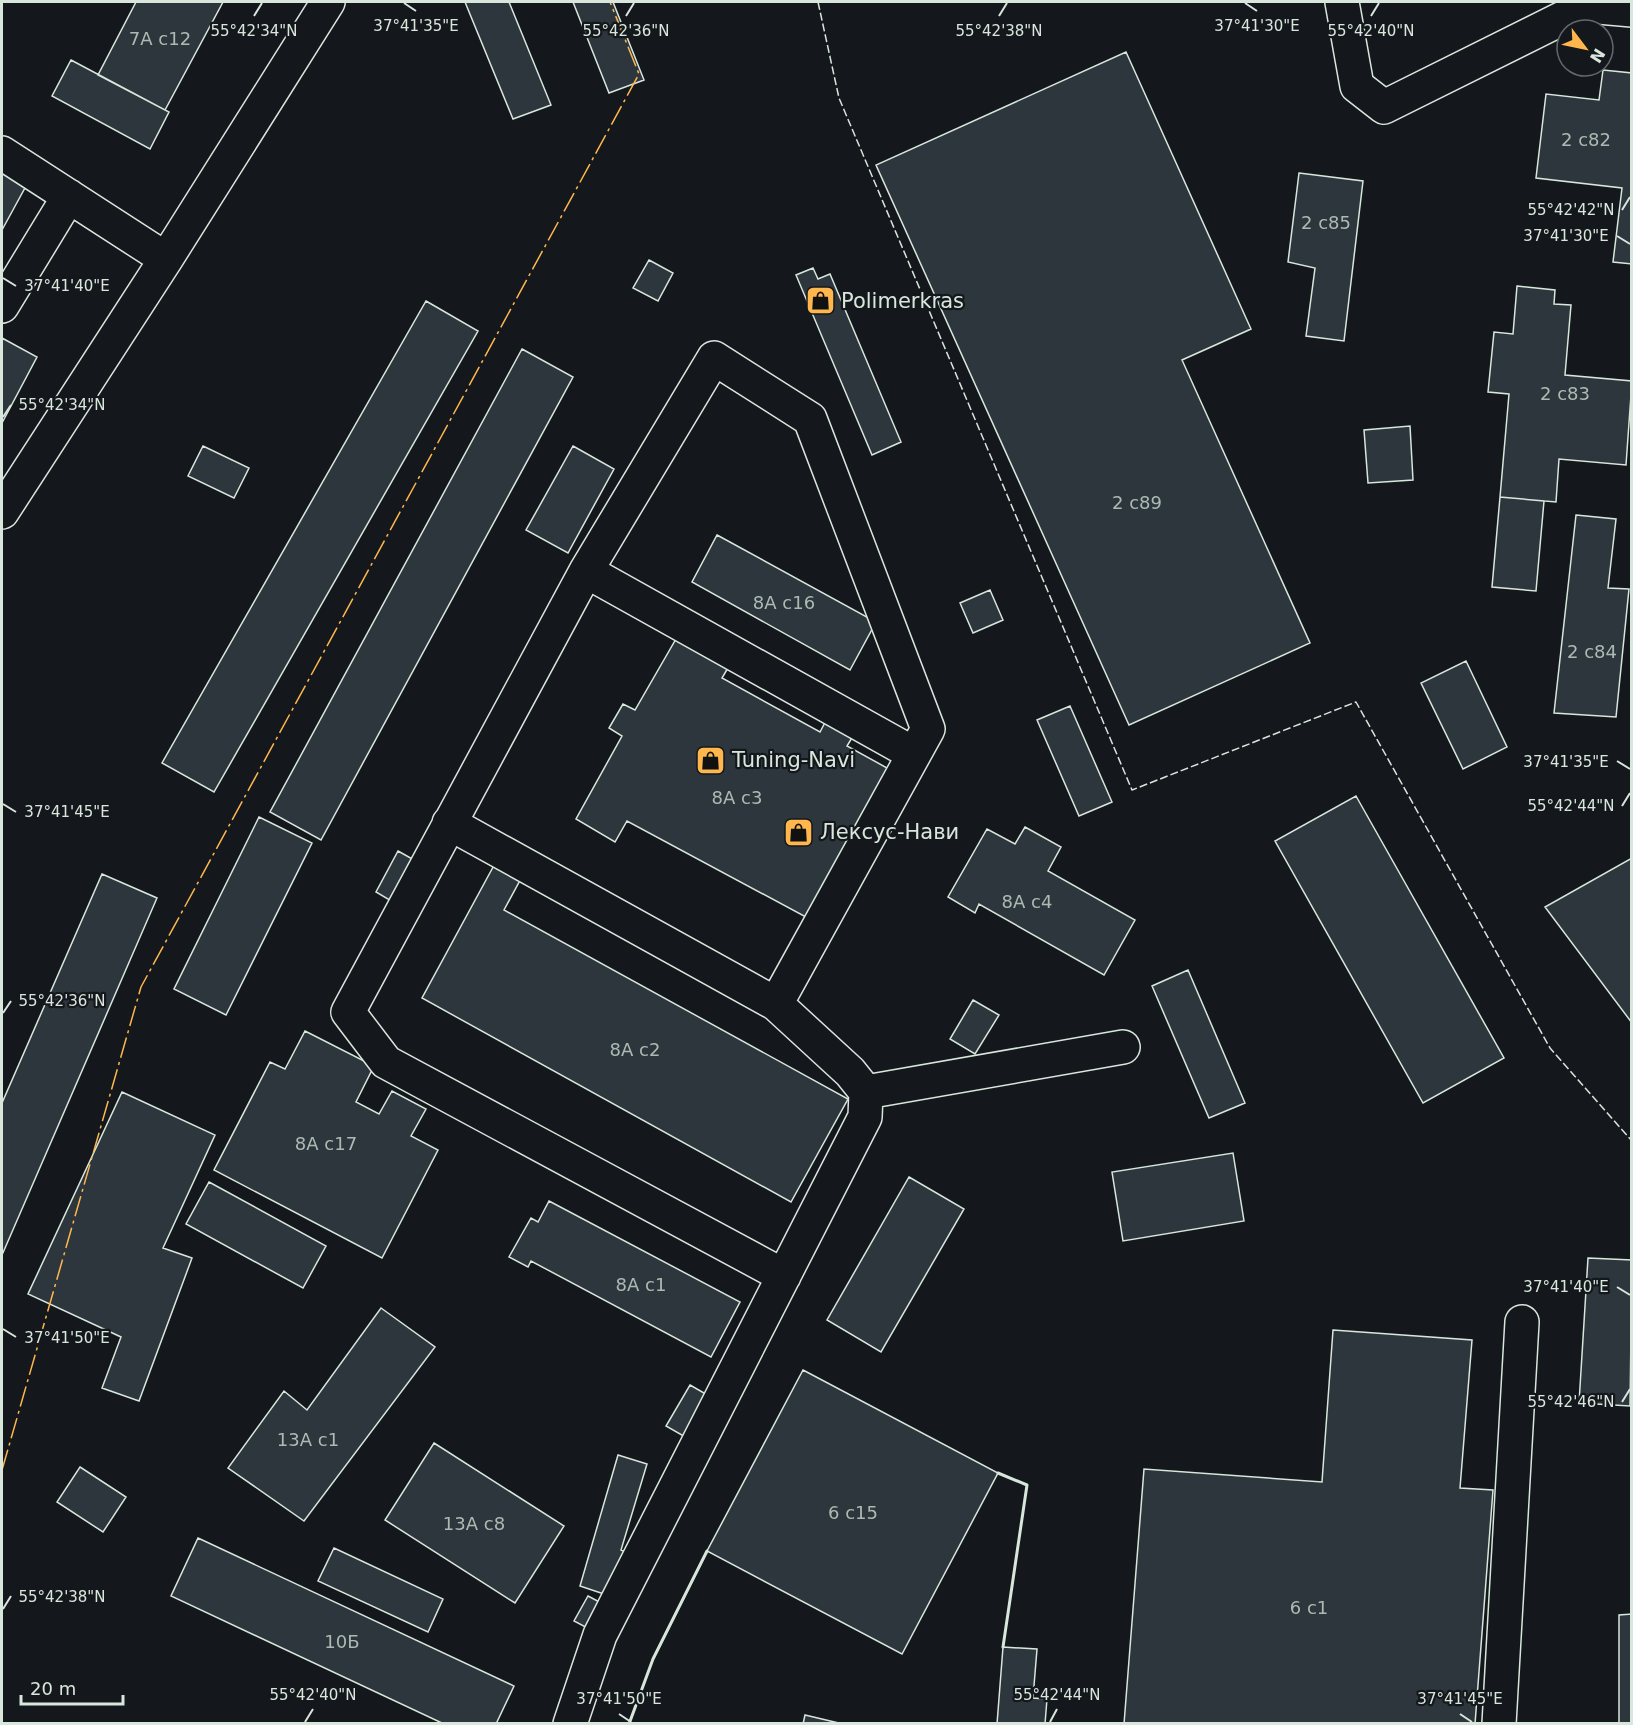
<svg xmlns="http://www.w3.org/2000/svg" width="1633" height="1725" font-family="'DejaVu Sans',sans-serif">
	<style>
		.building { fill: #2c363c; stroke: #d8e6dc; stroke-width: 1.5 }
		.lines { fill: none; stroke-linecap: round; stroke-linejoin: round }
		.minor-casing { stroke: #d8e6dc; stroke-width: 36 }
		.minor { stroke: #14181c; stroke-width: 33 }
		.fence { stroke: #d8e6dc; stroke-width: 1.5; stroke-dasharray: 8 3; stroke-linecap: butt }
		.wall { stroke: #d8e6dc; stroke-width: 3 }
		.power { stroke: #ffb74d; stroke-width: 1.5; stroke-dasharray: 21 4.5 3 4.5; stroke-linecap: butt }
		.ticks { fill: none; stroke: #d8e6dc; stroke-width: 2 }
		.labels { text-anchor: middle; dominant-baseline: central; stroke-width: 4.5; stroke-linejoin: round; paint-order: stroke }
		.number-label { font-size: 18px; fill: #adbab4 }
		.poi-label { font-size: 21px; fill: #d8e6dc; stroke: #14181c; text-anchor: start }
		.ticks-label { font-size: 15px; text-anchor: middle; fill: #d8e6dc; stroke: #14181c; stroke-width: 4.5; stroke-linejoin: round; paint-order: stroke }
	</style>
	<rect width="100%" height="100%" fill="#14181c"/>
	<!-- building -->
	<path class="building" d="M136 2H223L165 110 98 75Z
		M465 2H509L551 105 513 119Z
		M573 2H613L644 80 609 93Z
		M1126 52 1251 329 1182 360 1310 643 1129 725 876 165Z
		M71 60 169 112 150 149 52 96Z
		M1603 70 1632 73V264L1613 262 1622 188 1536 178 1546 94 1599 100Z
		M2 172 26 186 2 230Z
		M1299 173 1363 181 1344 341 1306 336 1315 268 1288 262Z
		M649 260 673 273 658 301 633 288Z
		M813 268 818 279 830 274 901 442 872 455 796 275Z
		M1517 286 1555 290 1554 304 1571 305 1565 375 1632 381 1626 465 1559 459 1556 502 1500 497 1509 394 1488 392 1494 332 1513 334Z
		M426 301 478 331 214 792 162 763Z
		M2 338 37 357 2 423Z
		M522 349 573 377 321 840 270 812Z
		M1410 426 1413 480 1368 483 1364 430Z
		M203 446 249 468 234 498 188 476Z
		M573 446 614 469 568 553 526 530Z
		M1500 497 1544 501 1536 591 1492 587Z
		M1576 515 1616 519 1608 588 1629 589 1616 717 1554 713Z
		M717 535 876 622 850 670 692 582Z
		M990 590 1003 620 973 633 960 603Z
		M680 632 732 661 722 678 820 732 830 713 858 728 847 746 898 774 817 923 627 821 615 842 576 819 622 736 609 728 623 704 635 710Z
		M1466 661 1507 747 1463 769 1421 683Z
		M1070 706 1112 802 1079 816 1037 720Z
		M1356 796 1504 1058 1423 1103 1275 841Z
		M259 817 312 843 226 1015 174 989Z
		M1025 827 1061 847 1048 871 1135 920 1104 975 979 904 975 913 948 897 987 829 1015 844Z
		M398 851 425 866 403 908 376 892Z
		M498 858 524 873 504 910 848 1099 791 1202 422 998Z
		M1632 858V1023L1545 907Z
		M102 874 157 898 2 1255V1103Z
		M1188 970 1245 1103 1209 1118 1152 986Z
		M973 1000 999 1015 975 1054 950 1039Z
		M305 1031 374 1066 356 1102 379 1114 392 1091 426 1109 411 1136 438 1150 382 1258 214 1170 270 1062 285 1069Z
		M122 1092 215 1135 163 1248 192 1258 139 1401 102 1388 121 1337 28 1294Z
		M1233 1153 1244 1221 1123 1241 1112 1172Z
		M909 1177 964 1209 881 1352 827 1320Z
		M209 1182 326 1246 303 1288 186 1224Z
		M549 1201 740 1302 711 1357 531 1261 528 1267 509 1257 531 1218 538 1222Z
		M1588 1258 1632 1260 1630 1406 1579 1403Z
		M381 1308 435 1347 304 1521 228 1468 284 1391 307 1410Z
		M1333 1330 1472 1340 1460 1488 1493 1490 1475 1724H1124L1144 1469 1322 1482Z
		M803 1370 998 1473 902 1654 707 1551Z
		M690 1385 711 1397 687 1438 666 1426Z
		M434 1443 564 1526 515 1603 385 1520Z
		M618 1455 647 1464 621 1550 628 1553 610 1596 580 1586Z
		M80 1467 126 1497 103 1532 57 1502Z
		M198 1538 514 1686 496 1724H444L171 1596Z
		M334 1548 443 1599 428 1632 318 1581Z
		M588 1596 611 1608 597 1633 574 1621Z
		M1632 1614V1724H1619V1615Z
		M1003 1647 1037 1649 1033 1698 1047 1699 1045 1724H997Z
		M805 1715 843 1724H803Z"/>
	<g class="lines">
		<defs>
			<path id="minor" d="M1342 2 1357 86 1384 107 1587 6 1632 10
				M2 153 166 259
				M2 306 69 196
				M2 512 166 259 328 2
				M586 571 914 754
				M449 823 776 1004 850 1072 866 1092 865 1117 600 1635 570 1724
				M776 1004 928 729 810 419 714 358 586 571 348 1012 386 1062 784 1276
				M866 1092 1123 1047
				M1499 1724 1522 1322"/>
		</defs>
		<!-- minor casing -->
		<use href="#minor" class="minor-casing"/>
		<!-- minor -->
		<use href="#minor" class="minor"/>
		<!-- fence -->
		<path class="fence" d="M818 2 839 98 1132 790 1356 702 1550 1048 1632 1141"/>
		<!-- wall -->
		<path class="wall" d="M998 1473 1027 1485 1003 1647
			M629 1724 653 1659 707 1551"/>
		<!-- power -->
		<path class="power" d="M2 1470 141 987 639 74 610 2"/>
	</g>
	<!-- ticks -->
	<path class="ticks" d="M404 3 416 11M1245 3 1257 11M254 16 262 3M626 16 634 3M999 16 1007 3M1371 16 1379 3M1622 210 1630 197M1617 236 1630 244M3 278 16 286M3 417 11 405M1617 761 1630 769M3 804 16 812M1622 806 1630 793M3 1013 11 1001M1617 1287 1630 1295M3 1329 16 1337M1622 1402 1630 1389M3 1609 11 1596M619 1714 631 1722M1460 1714 1472 1722M305 1722 313 1709M1050 1722 1057 1709"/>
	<!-- icons -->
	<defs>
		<symbol id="shop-square" viewBox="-11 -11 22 22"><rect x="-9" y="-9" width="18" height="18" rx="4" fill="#ffb74d" stroke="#14181c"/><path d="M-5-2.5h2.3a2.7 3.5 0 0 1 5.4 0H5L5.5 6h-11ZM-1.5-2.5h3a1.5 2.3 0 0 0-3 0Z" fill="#111"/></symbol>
	</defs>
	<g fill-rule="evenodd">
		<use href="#shop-square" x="804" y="284" width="33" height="33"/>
		<use href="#shop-square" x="694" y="744" width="33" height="33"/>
		<use href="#shop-square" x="782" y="816" width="33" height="33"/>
	</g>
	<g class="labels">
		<!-- number labels -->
		<g class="number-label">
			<text x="160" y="38">7А с12</text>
			<text x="1586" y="139">2 с82</text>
			<text x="1326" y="222">2 с85</text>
			<text x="1565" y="393">2 с83</text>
			<text x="1137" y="502">2 с89</text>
			<text x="784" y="602">8А с16</text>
			<text x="1592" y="651">2 с84</text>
			<text x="737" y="797">8А с3</text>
			<text x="1027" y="901">8А с4</text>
			<text x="635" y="1049">8А с2</text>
			<text x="326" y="1143">8А с17</text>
			<text x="641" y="1284">8А с1</text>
			<text x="308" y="1439">13А с1</text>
			<text x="853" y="1512">6 с15</text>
			<text x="474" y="1523">13А с8</text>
			<text x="1309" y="1607">6 с1</text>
			<text x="342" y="1641">10Б</text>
		</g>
		<!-- poi labels -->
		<g class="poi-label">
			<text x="841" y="301">Polimerkras</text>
			<text x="732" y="760">Tuning-Navi</text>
			<text x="820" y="832">Лексус-Нави</text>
		</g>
	</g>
	<g class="ticks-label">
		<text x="416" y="31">37°41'35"E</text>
		<text x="1257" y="31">37°41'30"E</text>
		<text x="254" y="36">55°42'34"N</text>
		<text x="626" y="36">55°42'36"N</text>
		<text x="999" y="36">55°42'38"N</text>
		<text x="1371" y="36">55°42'40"N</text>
		<text x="1571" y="215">55°42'42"N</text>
		<text x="1566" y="241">37°41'30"E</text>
		<text x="67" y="291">37°41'40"E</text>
		<text x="62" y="410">55°42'34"N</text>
		<text x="1566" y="767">37°41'35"E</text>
		<text x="1571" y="811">55°42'44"N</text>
		<text x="67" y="817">37°41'45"E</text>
		<text x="62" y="1006">55°42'36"N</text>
		<text x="1566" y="1292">37°41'40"E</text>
		<text x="67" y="1343">37°41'50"E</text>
		<text x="1571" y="1407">55°42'46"N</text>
		<text x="62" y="1602">55°42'38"N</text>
		<text x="313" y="1700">55°42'40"N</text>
		<text x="1057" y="1700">55°42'44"N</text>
		<text x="619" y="1704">37°41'50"E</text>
		<text x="1460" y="1704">37°41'45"E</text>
	</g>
	<!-- border -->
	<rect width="1633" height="1725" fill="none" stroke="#d8e6dc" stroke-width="6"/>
	<!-- north arrow -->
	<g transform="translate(1585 48) rotate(122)"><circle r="28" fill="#14181c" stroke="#626a69" stroke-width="1.5"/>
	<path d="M0-4.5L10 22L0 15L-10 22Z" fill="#ffb74d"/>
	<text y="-9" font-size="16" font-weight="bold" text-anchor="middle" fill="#d8e6dc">N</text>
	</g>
	<!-- scale -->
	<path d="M21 1695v9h102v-9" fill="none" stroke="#d8e6dc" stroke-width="3"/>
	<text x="30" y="1695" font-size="18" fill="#d8e6dc" stroke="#14181c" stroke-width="4.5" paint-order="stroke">20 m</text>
</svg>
